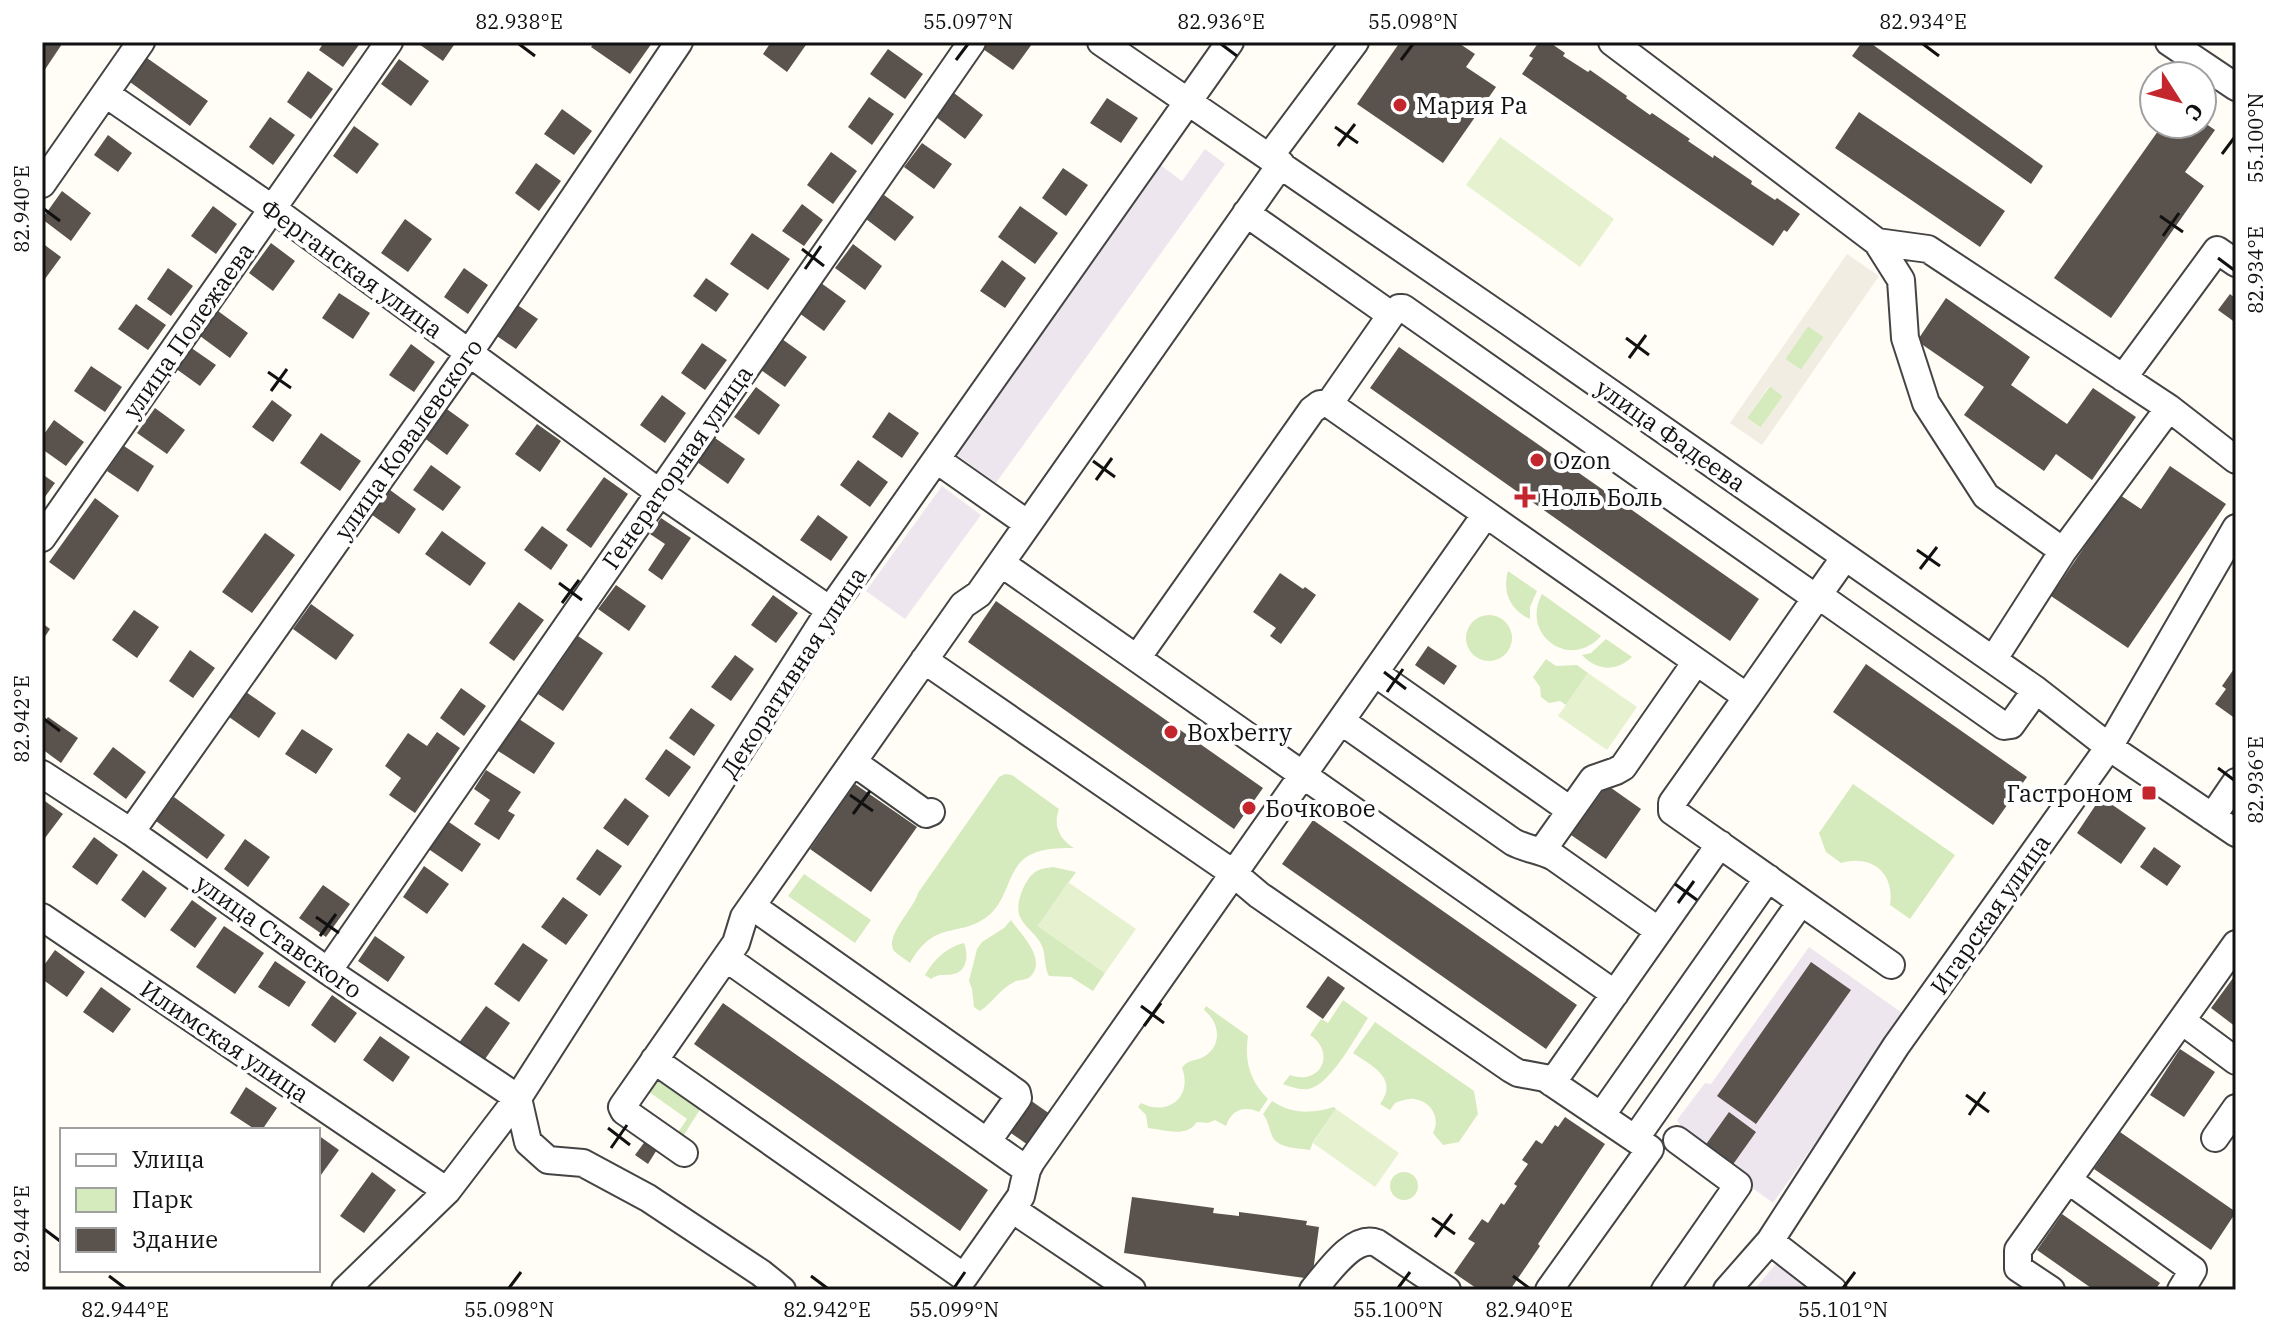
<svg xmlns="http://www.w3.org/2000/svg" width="2278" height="1332" font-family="'IBM Plex Serif',serif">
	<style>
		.industrial { fill: #eee6ef }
		.green { fill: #d5ebbd }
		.pitch { fill: #e6f2cf }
		.plaza { fill: #f1ede2; fill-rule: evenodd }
		.building { fill: #5a524d }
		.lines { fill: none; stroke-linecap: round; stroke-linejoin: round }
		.minor-casing { stroke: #444; stroke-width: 30 }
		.minor { stroke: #fff; stroke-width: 26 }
		.ticks { fill: none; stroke: #111; stroke-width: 3 }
		.poi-dot { fill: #c4262e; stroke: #fff; stroke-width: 3 }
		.labels { text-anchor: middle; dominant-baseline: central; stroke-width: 8; stroke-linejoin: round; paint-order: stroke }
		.poi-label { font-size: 24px; fill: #111; stroke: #fff; text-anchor: start }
		.street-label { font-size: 24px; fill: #111; stroke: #fff }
		.neatline { fill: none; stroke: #111; stroke-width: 3 }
		.ticks-label { font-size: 20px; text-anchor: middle; fill: #111 }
	</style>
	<rect width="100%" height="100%" fill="#fffdf5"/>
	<!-- industrial -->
	<path class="industrial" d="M1205 149 1225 164 996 483 953 452 1159 164 1182 181Z
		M942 486 981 515 905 619 866 591Z
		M1809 947 1905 1015 1773 1203 1691 1143 1677 1120 1705 1083 1711 1084Z
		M1779 1260 1822 1290H1754Z"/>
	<!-- green -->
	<path class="green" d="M1808 326 1824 337 1801 370 1785 359Z
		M1770 386 1783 396 1761 428 1747 418Z
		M1508 571 1537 591 1530 607V619C1510 610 1502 592 1508 571Z
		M1542 594 1601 636C1570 671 1520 635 1542 594Z
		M1466 638a23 23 0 1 1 46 0a23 23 0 1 1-46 0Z
		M1606 639 1632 657C1616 672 1597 671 1582 655L1591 653Z
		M1546 659 1556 666 1577 665 1588 673 1566 705 1560 701 1549 703 1541 697 1540 687 1533 677Z
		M1005 774 1012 775 1059 809C1053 825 1059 839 1074 848 1058 848 1038 848 1025 858 1007 872 1008 900 988 916 958 939 936 918 910 963 905 959 898 955 894 951 884 936 914 909 918 893L999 777Z
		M1853 784 1955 855 1910 919 1890 905C1895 873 1872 854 1841 863L1826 852 1819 833Z
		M1053 867 1076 872 1038 926 1105 973 1093 991 1071 977 1049 976C1044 967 1046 956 1042 946 1036 933 1026 929 1020 917 1014 905 1025 879 1035 872 1041 868 1047 868 1053 867Z
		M804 874 871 920 855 943 788 896Z
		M1011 920C1020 934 1047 958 1031 976 1026 981 1020 979 1014 982 1001 988 992 1003 980 1011L974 1007 972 989 969 981 977 949 982 942 1004 928Z
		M964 943C968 953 968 968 957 973 947 977 940 972 931 979L925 975C934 959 947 947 964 943Z
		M1343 1000 1368 1018C1356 1036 1330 1086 1308 1089 1299 1090 1291 1087 1283 1084L1290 1075C1320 1086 1337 1053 1310 1035L1321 1019 1328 1023Z
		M1206 1006 1248 1036C1244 1061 1250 1081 1268 1099L1259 1112C1244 1105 1231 1110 1226 1126L1215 1120 1208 1123 1197 1122C1186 1138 1166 1130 1148 1128L1146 1115 1138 1107 1141 1103C1168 1117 1193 1097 1182 1068 1189 1058 1196 1062 1205 1056 1224 1043 1218 1021 1204 1010Z
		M1375 1022 1474 1091 1478 1114 1459 1142 1443 1145 1433 1133C1441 1118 1431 1101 1414 1099 1408 1098 1401 1101 1395 1103L1390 1110 1380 1104C1399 1078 1372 1066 1353 1053Z
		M657 1071 701 1108 682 1138 677 1134 687 1119 645 1089Z
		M1272 1101C1292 1114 1311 1114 1334 1107L1336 1109 1313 1142 1310 1150C1298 1148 1281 1149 1273 1138 1269 1130 1269 1122 1263 1114Z
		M1390 1186a14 14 0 1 1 28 0a14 14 0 1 1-28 0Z"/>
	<!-- pitch -->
	<path class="pitch" d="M1500 137 1614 219 1580 267 1466 185Z
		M1588 673 1637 707 1607 750 1558 716Z
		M1068 882 1136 929 1105 973 1038 926Z
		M1336 1109 1399 1153 1375 1187 1313 1143Z"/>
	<!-- plaza -->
	<path class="plaza" d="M1847 254 1879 276 1762 445 1730 423ZM1808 326 1824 337 1801 370 1785 359ZM1769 386 1783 396 1760 428 1747 418Z"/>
	<!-- building -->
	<path class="building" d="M42 42 62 44 42 74Z
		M324 42H361L343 67 319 50Z
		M416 42H456L443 61Z
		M595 42H650L652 43 630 74 591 47Z
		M771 42H808L787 72 763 54Z
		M989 42H1030L1032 44 1013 70 983 49Z
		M1400 42H1430L1434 44 1435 42H1457L1475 54 1466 67 1496 87 1443 163 1357 104Z
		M1539 42H1549L1565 53 1563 56 1588 72 1590 70 1627 96 1626 98 1650 115 1652 113 1690 139 1688 141 1713 158 1714 155 1752 181 1751 184 1775 200 1777 198 1800 214 1787 232 1784 230 1773 246 1522 74 1533 58 1529 56Z
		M1862 42H1869L2043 166 2031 184 1852 56Z
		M888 49 923 74 905 99 870 74Z
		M147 58 208 101 190 126 130 82Z
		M399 59 429 81 411 106 381 84Z
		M308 71 333 89 311 119 287 102Z
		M954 93 983 115 965 139 936 117Z
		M869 97 894 114 872 145 848 127Z
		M1107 98 1138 118 1121 143 1090 123Z
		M562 109 592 131 574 155 544 134Z
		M1859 112 2005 211 1980 247 1835 148Z
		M270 117 295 135 273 165 249 147Z
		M2202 121 2215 130 2185 172 2204 186 2111 318 2054 278 2163 124H2202Z
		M354 126 379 144 357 174 333 156Z
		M108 135 132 153 118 172 94 155Z
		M922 143 952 164 934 189 904 167Z
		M831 152 857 171 833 204 807 185Z
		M536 163 561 181 539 211 515 193Z
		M1063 168 1088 185 1066 216 1042 198Z
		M62 191 91 213 71 241 42 219Z
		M884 195 914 217 895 241 866 219Z
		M802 204 823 220 804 246 782 231Z
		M213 206 237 224 216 254 191 236Z
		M1020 206 1058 233 1035 264 998 237Z
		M405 219 432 239 408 272 381 253Z
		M752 233 790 259 768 290 730 264Z
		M42 243 61 257 42 283Z
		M271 243 295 261 273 291 249 273Z
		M853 244 882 266 865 290 835 268Z
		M1002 260 1026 278 1005 308 980 291Z
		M168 268 193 286 171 316 147 299Z
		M464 268 488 285 468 314 444 297Z
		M706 278 729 294 716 312 693 296Z
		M821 283 846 301 824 331 799 313Z
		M339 293 370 313 353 339 322 318Z
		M2230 294 2236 299V323L2218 310Z
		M1946 298 2030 357 2011 385 2067 424 2093 388 2136 417 2092 480 2056 454 2044 471 1964 415 1984 387 1917 341Z
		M513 302 538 319 516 349 491 332Z
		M136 304 166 325 148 350 118 329Z
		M218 311 248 333 230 358 200 336Z
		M782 339 807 357 785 387 761 370Z
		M702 343 727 360 705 390 681 373Z
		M411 344 435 362 414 392 389 375Z
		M190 347 216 365 200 386 175 368Z
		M1399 347 1759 599 1730 641 1370 388Z
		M91 366 122 387 105 412 74 391Z
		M756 387 780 405 759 435 734 417Z
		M662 395 686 413 665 443 640 425Z
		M272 400 292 415 273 442 252 427Z
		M444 407 469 425 447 455 423 437Z
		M155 408 185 430 167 454 137 433Z
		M889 412 919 433 902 458 872 437Z
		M54 420 84 442 66 466 42 449V437Z
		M537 424 561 441 540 472 515 454Z
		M321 433 361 461 340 491 300 463Z
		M715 438 745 459 728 484 697 462Z
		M124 446 154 466 138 492 107 471Z
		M858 460 888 482 870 507 840 485Z
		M431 465 461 487 443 511 413 490Z
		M2170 466 2226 504 2128 648 2051 596 2120 495 2141 509Z
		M42 474 55 483 42 501Z
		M604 477 628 494 591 548 566 530Z
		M386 487 416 509 399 534 368 512Z
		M95 498 119 516 74 580 49 562Z
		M818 515 848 537 831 561 800 540Z
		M661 518 691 538 662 580 648 570 665 544 650 534Z
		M542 526 568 545 551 570 524 550Z
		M442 531 486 563 470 586 425 554Z
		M265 533 295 555 252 613 222 592Z
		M1280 573 1303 589 1305 587 1316 595 1281 644 1270 636 1276 628 1253 612Z
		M616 585 646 606 629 631 598 609Z
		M773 595 798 613 776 643 751 625Z
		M996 601 1263 788 1234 829 968 642Z
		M519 602 544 620 514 661 489 643Z
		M311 604 354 635 336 660 293 629Z
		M134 610 159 627 137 658 112 640Z
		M42 623 50 629 42 641Z
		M578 636 603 653 563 711 538 694Z
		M1428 646 1457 666 1444 685 1415 665Z
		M190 650 215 668 193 698 169 681Z
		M735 655 754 669 731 701 711 687Z
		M1866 664 2027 777 1993 825 1833 712Z
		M2236 666V719L2215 704 2226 689 2222 686Z
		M461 688 486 706 464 736 440 718Z
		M246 692 276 713 259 738 229 717Z
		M691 708 715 725 694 756 669 738Z
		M48 717 78 738 61 763 42 749V725Z
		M516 717 555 743 534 774 495 749Z
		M302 729 333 749 316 774 285 754Z
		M437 732 460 748 415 813 389 795 401 778 385 766 408 733 427 746Z
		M113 747 146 772 126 799 93 774Z
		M666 749 691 767 669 797 645 779Z
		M486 770 521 792 508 811 515 815 499 840 474 824 490 800 474 789Z
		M855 784 917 827 871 892 810 849Z
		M1607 785 1641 809 1606 859 1571 835Z
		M174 797 225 835 207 859 156 821Z
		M2101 797 2146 828 2121 864 2077 833Z
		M625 798 649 816 628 846 603 828Z
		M42 799 63 814 42 842Z
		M446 820 481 844 462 872 427 848Z
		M1313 820 1577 1005 1546 1049 1282 864Z
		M94 837 118 855 97 885 72 867Z
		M245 839 270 857 248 887 224 869Z
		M2154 847 2181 866 2167 886 2140 867Z
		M597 849 622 866 600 896 576 879Z
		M424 866 449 884 427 914 403 897Z
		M143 870 167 888 145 918 121 900Z
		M323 885 350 904 326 937 299 918Z
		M563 897 588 915 566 945 541 927Z
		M192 900 217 918 195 948 170 930Z
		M224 926 264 953 235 994 196 967Z
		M375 936 405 957 388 982 358 961Z
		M523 943 548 960 519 1002 494 984Z
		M55 950 85 972 67 997 42 979V968Z
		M275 961 306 982 289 1007 258 987Z
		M1811 962 1851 990 1756 1124 1717 1096Z
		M2236 974V1027L2211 1008Z
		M1328 976 1345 988 1323 1019 1306 1007Z
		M101 987 131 1009 113 1033 83 1012Z
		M332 995 357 1013 335 1043 311 1025Z
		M723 1003 988 1190 960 1231 694 1044Z
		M486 1006 510 1023 483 1062 458 1044Z
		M380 1036 410 1057 393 1082 363 1060Z
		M2180 1049 2215 1072 2184 1117 2150 1095Z
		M246 1087 277 1108 262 1130H256L230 1113Z
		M1030 1100 1050 1114 1028 1145 1008 1131Z
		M1729 1112 1756 1132 1729 1170 1702 1150Z
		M1565 1117 1605 1144 1538 1244 1540 1246 1510 1290H1479L1454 1273 1475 1243 1468 1239 1482 1219 1488 1223 1501 1203 1504 1205 1517 1186 1514 1184 1528 1164 1522 1160 1536 1140 1542 1144 1555 1125 1558 1127Z
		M2120 1132 2236 1212 2211 1250 2094 1169Z
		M318 1135 339 1150 318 1179Z
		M646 1140 658 1148 648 1164 635 1155Z
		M372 1172 396 1190 364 1233 340 1216Z
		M1132 1197 1214 1208 1213 1213 1239 1216V1212L1307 1221 1306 1225 1319 1227 1312 1279 1124 1253Z
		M2062 1214 2160 1283 2155 1290H2094L2037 1250Z"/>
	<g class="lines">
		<defs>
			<path id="minor" d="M1101 42 1509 322 2036 690 2109 747 2236 833
				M1612 42 1877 242 1928 249 2169 408 2236 460
				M2169 42 2236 87
				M106 94 273 209 660 493 830 610
				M1270 156 1355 42
				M42 184 141 42
				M1877 242 1901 280 1905 338 1926 403 1986 496 2063 551 1993 660
				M1391 315 1399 308H1403L1816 598 1747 697 1486 514
				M2123 378 2217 250 2236 263
				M937 460 1028 524
				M42 538 389 42
				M2063 551 2169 408
				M1001 563 1615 994
				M1818 595 2004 726 2011 725 2036 690
				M1816 598 1845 557
				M1137 658 1312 410 1320 404H1329
				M924 660 1233 873 1259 895 1511 1069 1518 1073 1545 1078 1650 1149 1549 1290
				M1375 673 1570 810
				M1747 697 1672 803V811L1891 965
				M1341 721 1513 842C1526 849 1540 850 1554 857L1659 931
				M853 762 926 814 931 812
				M42 774 131 832 328 971 518 1098 528 1142 548 1160 583 1163 648 1198 761 1273 782 1290
				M2212 817 2236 782
				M131 832 469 353 679 42
				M1542 851 1593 779 1616 771 1623 767 1696 662
				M752 906 1017 1093 1018 1098 987 1142
				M42 917 447 1191
				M726 958 1027 1170
				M328 971 972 42
				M2182 1021 2236 1061
				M654 1060 964 1277 1021 1196 1027 1170 1031 1162 1486 514 1329 404 1391 315 1246 213
				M1552 1083 1720 844
				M1601 1116 1768 878
				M2215 1138 2236 1108
				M1635 1139 1801 902
				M684 1153 624 1111 622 1107 624 1104 736 943 744 917 963 605 979 594 1281 164
				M2068 1180 2193 1270 2181 1290
				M1012 1209 1132 1290
				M1770 1241 1833 1290
				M345 1290 447 1191 518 1098 830 610 1230 42
				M1313 1290C1328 1273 1353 1234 1377 1243L1447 1290
				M1665 1290 1738 1185 1677 1140
				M1727 1290 1770 1241 1896 1046 2109 747 2236 528
				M2051 1290 2018 1268V1250L2236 944"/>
		</defs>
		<!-- minor casing -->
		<use href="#minor" class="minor-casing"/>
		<!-- minor -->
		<use href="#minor" class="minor"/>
	</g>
	<!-- ticks -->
	<path class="ticks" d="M519 44 535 56M1221 44 1237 56M1923 44 1939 56M956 60 968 44M1401 60 1413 44M1335 127 1358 143M1338 146 1355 124M2222 154 2234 138M44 209 60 221M2160 216 2183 232M2163 236 2179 213M802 249 824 266M2218 258 2234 270M805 269 821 246M1626 338 1649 355M1629 358 1646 335M268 372 291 388M271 391 287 369M1093 461 1115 477M1096 480 1112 458M1917 550 1940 566M1920 569 1937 547M559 583 582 600M562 603 579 580M1384 672 1406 689M1387 692 1403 669M44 719 60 731M2218 768 2234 780M850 795 873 811M853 814 870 791M1675 884 1697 900M1678 903 1694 881M316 917 339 933M320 936 336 914M1141 1006 1164 1023M1144 1026 1161 1003M1966 1095 1989 1112M1969 1115 1985 1092M608 1128 630 1145M611 1148 627 1125M1432 1218 1455 1234M44 1229 60 1241M1435 1237 1452 1214M109 1276 125 1288M811 1276 827 1288M1513 1276 1529 1288M509 1288 521 1272M954 1288 965 1272M1398 1288 1410 1272M1843 1288 1855 1272"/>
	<!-- markers -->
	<g class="poi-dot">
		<circle cx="1400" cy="105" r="8"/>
		<circle cx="1537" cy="460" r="8"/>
		<path d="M1521 485h8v8h8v8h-8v8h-8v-8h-8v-8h8z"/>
		<circle cx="1171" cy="732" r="8"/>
		<rect x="2141" y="785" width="16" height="16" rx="4"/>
		<circle cx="1249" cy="808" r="8"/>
	</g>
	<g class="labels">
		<!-- poi labels -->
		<g class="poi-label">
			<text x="1416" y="105">Мария Ра</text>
			<text x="1553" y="460">Ozon</text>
			<text x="1541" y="497">Ноль Боль</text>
			<text x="1187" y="732">Boxberry</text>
			<text x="2133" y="793" text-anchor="end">Гастроном</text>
			<text x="1265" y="808">Бочковое</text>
		</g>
		<!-- street labels -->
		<g class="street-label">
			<text transform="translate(352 268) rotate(36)">Ферганская улица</text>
			<text transform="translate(188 330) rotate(-55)">улица Полежаева</text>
			<text transform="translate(1671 435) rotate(35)">улица Фадеева</text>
			<text transform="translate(408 439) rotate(-55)">улица Ковалевского</text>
			<text transform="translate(677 467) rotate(-55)">Генераторная улица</text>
			<text transform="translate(793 672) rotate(-57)">Декоративная улица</text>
			<text transform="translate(1990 914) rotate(-55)">Игарская улица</text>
			<text transform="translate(279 936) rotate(35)">улица Ставского</text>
			<text transform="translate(225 1041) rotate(34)">Илимская улица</text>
		</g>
	</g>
	<!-- border -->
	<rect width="2278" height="1332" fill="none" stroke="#ffffff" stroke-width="88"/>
	<!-- legend -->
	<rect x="60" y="1128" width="260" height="144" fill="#ffffff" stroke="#a0a0a0" stroke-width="2"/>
	<rect x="76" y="1154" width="40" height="12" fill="#ffffff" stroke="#a0a0a0" stroke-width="2"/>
	<text x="132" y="1168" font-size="24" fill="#111111">Улица</text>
	<rect x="76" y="1188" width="40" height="24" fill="#d5ebbd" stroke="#a0a0a0" stroke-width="2"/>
	<text x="132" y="1208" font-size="24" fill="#111111">Парк</text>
	<rect x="76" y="1228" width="40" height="24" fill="#5a524d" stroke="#a0a0a0" stroke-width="2"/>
	<text x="132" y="1248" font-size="24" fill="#111111">Здание</text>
	<!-- north arrow -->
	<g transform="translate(2178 100) rotate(126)"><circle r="38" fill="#ffffff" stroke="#a0a0a0" stroke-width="2"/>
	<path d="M0-6L14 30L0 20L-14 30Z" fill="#c4262e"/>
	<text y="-12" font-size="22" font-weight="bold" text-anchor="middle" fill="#111111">С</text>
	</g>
	<rect x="44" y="44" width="2190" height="1244" class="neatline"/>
	<g class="ticks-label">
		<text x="519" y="29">82.938°E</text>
		<text x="968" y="29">55.097°N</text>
		<text x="1221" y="29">82.936°E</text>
		<text x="1413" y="29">55.098°N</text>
		<text x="1923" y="29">82.934°E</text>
		<text transform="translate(2256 138) rotate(-90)" y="7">55.100°N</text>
		<text transform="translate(22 209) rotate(-90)" y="7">82.940°E</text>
		<text transform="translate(2256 270) rotate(-90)" y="7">82.934°E</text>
		<text transform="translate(22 719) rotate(-90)" y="7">82.942°E</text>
		<text transform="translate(2256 780) rotate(-90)" y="7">82.936°E</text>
		<text transform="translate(22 1229) rotate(-90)" y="7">82.944°E</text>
		<text x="125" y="1317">82.944°E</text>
		<text x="509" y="1317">55.098°N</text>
		<text x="827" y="1317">82.942°E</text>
		<text x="954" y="1317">55.099°N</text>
		<text x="1398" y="1317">55.100°N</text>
		<text x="1529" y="1317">82.940°E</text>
		<text x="1843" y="1317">55.101°N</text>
	</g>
</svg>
